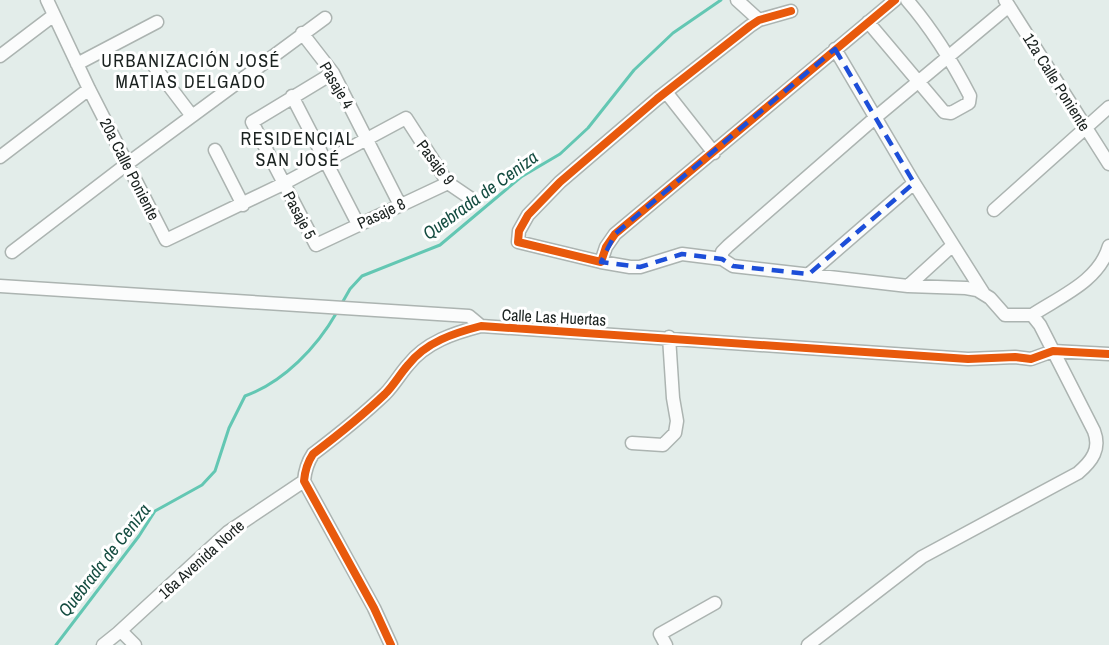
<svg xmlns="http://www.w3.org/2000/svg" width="1109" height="645" font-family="'Archivo Narrow',sans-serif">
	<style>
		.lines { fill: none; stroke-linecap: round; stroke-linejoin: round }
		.stream { stroke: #63c7b3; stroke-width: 3 }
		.street-casing { stroke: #acb4b1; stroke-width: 15 }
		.street { stroke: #fbfcfc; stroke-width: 12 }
		.cycleway-casing { stroke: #fff; stroke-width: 11 }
		.cycleway { stroke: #e8590c; stroke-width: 8 }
		.marked { fill: none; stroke: #1d4ed8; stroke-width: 4.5; stroke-dasharray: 12 8; stroke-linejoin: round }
		.labels { text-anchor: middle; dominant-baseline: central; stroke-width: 6; stroke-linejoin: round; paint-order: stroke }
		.street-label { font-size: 16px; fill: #1a211f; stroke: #fff }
		.neighbourhood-label { font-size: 18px; letter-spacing: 1.5px; fill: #1a211f; stroke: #fff }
		.water-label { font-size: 18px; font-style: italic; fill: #144c40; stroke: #fff }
	</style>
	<rect width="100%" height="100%" fill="#e3edea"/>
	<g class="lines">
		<!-- stream -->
		<path class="stream" d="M342 303 350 289 362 276 440 245 521 177 560 154 588 128 634 70 673 33 721 0
			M56 645 139 536 155 511 202 485 215 471 229 428 245 396C284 382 317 347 337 312"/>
		<defs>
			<path id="street" d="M47 0 89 89 166 240 283 184 406 118 448 183 473 200
				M737 0 759 20
				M1005 0 1109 164
				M1009 6 876 117 728 246 722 252V259L733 266 908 286 966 288 977 290 990 298 1005 315H1032
				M791 11 759 20 750 26 657 99 560 182 528 215 519 231 518 242 601 262 606 247 615 234 895 0
				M868 22 944 112 951 113 969 103 970 96C952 61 933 30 907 0
				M302 33 333 73 400 205
				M835 49 914 183 984 294
				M0 56 54 15
				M77 64 157 22
				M154 66 192 116
				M333 73 252 122 316 245 448 183
				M666 92 714 153
				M292 96 358 224
				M215 150 243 205
				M0 157 89 89
				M994 210 1109 107
				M12 252 127 164 325 18
				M601 262 630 267H640L682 254 722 259
				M809 274 914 183
				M0 286 469 316 481 326
				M908 286 953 245
				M632 443 663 445 675 433 677 421 673 398 669 337
				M121 631 135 645
				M103 645 118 633 228 532 304 481
				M391 645 374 608 304 481C305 470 307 463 313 454 338 435 362 416 385 394 394 385 400 374 408 365 426 342 454 333 481 326L968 359 1015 357 1031 359 1053 351 1109 354
				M666 645 660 634 715 603
				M808 645 922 557 1078 473C1092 461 1101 449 1094 431L1040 325 1032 315C1061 296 1099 281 1109 246"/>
		</defs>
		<!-- street casing -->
		<use href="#street" class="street-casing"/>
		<!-- street -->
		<use href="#street" class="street"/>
		<defs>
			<path id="cycleway" d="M791 11 759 20 750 26 657 99 560 182 528 215 519 231 518 242 601 262 606 247 615 234 895 0
				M391 645 374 608 304 481C305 470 307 463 313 454 338 435 362 416 385 394 394 385 400 374 408 365 426 342 454 333 481 326L968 359 1015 357 1031 359 1053 351 1109 354"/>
		</defs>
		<!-- cycleway casing -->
		<use href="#cycleway" class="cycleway-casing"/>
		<!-- cycleway -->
		<use href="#cycleway" class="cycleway"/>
	</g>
	<!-- marked area -->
	<path class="marked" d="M835 49 914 183 809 274 733 266 722 259 682 254 640 267 601 262 615 234Z"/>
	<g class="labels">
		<!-- street labels -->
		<g class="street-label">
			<text transform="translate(1057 82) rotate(58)">12a Calle Poniente</text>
			<text transform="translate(337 85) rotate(60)">Pasaje 4</text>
			<text transform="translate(436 162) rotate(53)">Pasaje 9</text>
			<text transform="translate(130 169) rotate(63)">20a Calle Poniente</text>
			<text transform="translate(381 213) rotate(-25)">Pasaje 8</text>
			<text transform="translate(300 215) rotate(62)">Pasaje 5</text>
			<text transform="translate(554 317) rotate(3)">Calle Las Huertas</text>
			<text transform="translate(201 559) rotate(-42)">16a Avenida Norte</text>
		</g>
		<!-- neighbourhood labels -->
		<g class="neighbourhood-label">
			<text x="191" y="60">URBANIZACIÓN JOSÉ<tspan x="191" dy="21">MATIAS DELGADO</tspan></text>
			<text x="298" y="138">RESIDENCIAL<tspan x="298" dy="21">SAN JOSÉ</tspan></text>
		</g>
		<!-- water labels -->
		<g class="water-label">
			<text transform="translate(480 195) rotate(-36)">Quebrada de Ceniza</text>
			<text transform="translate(104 560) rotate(-52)">Quebrada de Ceniza</text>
		</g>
	</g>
</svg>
